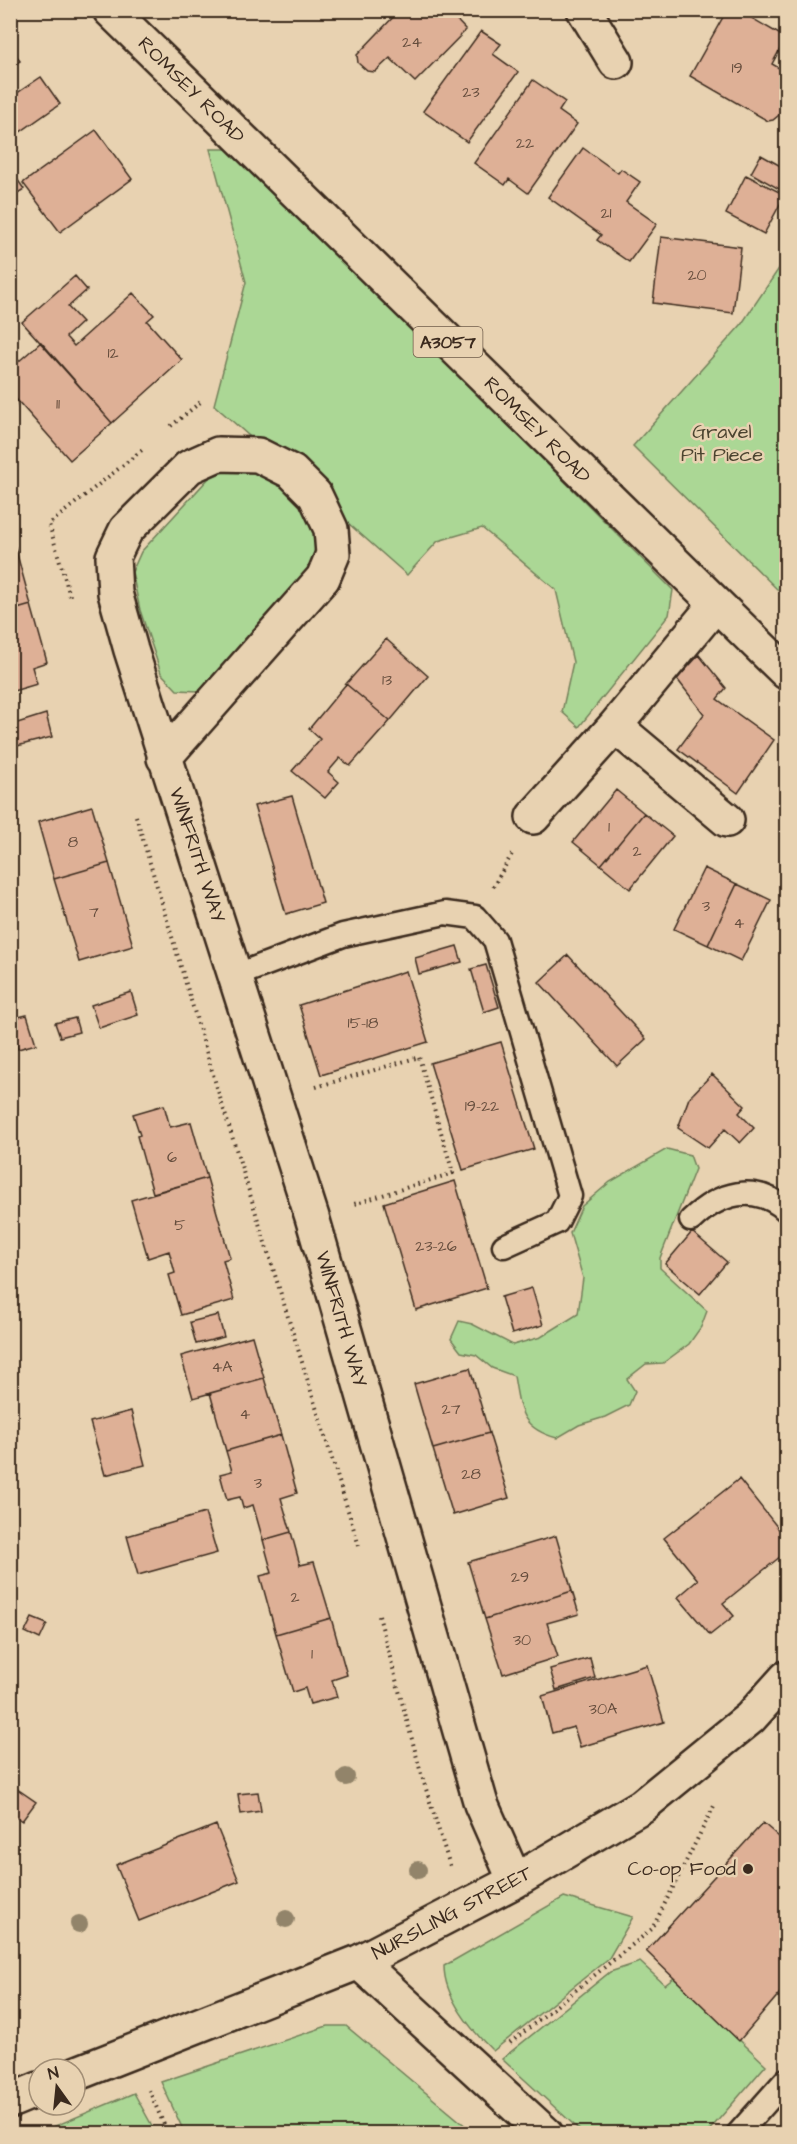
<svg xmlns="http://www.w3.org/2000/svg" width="797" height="2144" font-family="'Architects Daughter',sans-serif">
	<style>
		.green { fill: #abd795; stroke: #73805a; stroke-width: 1.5 }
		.building { fill: #deb096; stroke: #3b2a1e; stroke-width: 1.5 }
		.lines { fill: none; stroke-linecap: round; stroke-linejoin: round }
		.lane-casing { stroke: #3b2a1e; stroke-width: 27 }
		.street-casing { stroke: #3b2a1e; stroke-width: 38 }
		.primary-casing { stroke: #3b2a1e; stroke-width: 38 }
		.path { stroke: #3b2a1e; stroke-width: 4; stroke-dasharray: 1.5 4.5; stroke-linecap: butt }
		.lane { stroke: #e8d2b1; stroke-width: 22 }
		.street { stroke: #e8d2b1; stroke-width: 33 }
		.primary { stroke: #e8d2b1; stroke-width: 33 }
		.tree { fill: #92846a }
		.poi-dot { fill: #3b2a1e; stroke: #e8d2b1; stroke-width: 2 }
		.labels { text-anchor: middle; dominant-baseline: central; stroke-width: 5; stroke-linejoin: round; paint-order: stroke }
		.number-label { font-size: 16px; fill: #644c3c }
		.shield { fill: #e8d2b1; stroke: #6f5c4a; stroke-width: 1.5 }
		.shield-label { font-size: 18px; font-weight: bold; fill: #3b2a1e }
		.street-label { font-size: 20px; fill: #3b2a1e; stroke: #e8d2b1 }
		.park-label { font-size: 20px; fill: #4c4430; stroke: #e8d2b1 }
		.poi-label { font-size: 20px; fill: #3b2a1e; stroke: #e8d2b1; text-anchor: end }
	</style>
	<rect width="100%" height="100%" fill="#e8d2b1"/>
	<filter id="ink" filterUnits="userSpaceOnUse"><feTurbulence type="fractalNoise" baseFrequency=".0167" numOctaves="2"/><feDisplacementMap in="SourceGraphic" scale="12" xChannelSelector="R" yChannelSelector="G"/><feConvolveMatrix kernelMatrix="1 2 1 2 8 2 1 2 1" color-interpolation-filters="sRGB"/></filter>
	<g filter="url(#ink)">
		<!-- green -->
		<path class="green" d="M210 149H233L673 590 669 615 579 727 562 712 573 662 556 590 482 528 438 541 407 575 214 405 246 282Z
			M786 258V598L633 446 741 325Z
			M252 468 273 475 309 513 316 540 312 568 213 681 199 691 177 690 161 673 140 610 132 572 141 552 209 478 228 470Z
			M667 1149 690 1155 695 1169 660 1258V1268L707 1311 701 1327 689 1344 663 1363 646 1364 627 1379 635 1391 629 1405 605 1417 579 1425 557 1438C520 1428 520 1410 514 1376L492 1368 476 1355 461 1352 451 1339 459 1321 472 1324 513 1345 541 1337 578 1314 583 1278 570 1233 582 1206 610 1182Z
			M564 1897 633 1917 609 1958 493 2051C472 2031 444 1997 444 1966Z
			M640 1962 665 1985 674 1978 766 2065 707 2133 584 2134 502 2059 610 1972Z
			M327 2026H346L474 2133 313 2134 306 2128 301 2134H185L161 2082Z
			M134 2093 156 2133H59L55 2126Z"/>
		<!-- building -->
		<path class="building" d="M400 10H447L466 30 415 82 390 58 375 72 367 71 358 63 357 55Z
			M727 10H738L786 38 772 64 786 72V80L779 92 783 98 784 111 773 120 768 121 690 76Z
			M481 31 501 44 493 54 518 72 467 142 423 111Z
			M10 46 20 61 10 67Z
			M41 77 60 104 10 139V98Z
			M533 80 565 102 559 111 577 124 528 193 509 179 505 185 474 163Z
			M96 130 132 179 60 232 23 183Z
			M583 148 618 173 621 169 640 182 626 202 657 224 629 262 597 240 601 235 548 197Z
			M761 155 786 169V181L781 190 751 173Z
			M10 169 24 189 10 198Z
			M746 175 785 195 764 234 726 214Z
			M661 237 741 247 733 313 653 303Z
			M75 276 87 290 68 307 82 322 66 337 74 346 133 293 154 315 147 321 182 360 112 423 22 322Z
			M41 342 112 423 70 460 16 399 14 410 10 413V369Z
			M15 547 31 605 10 611V549Z
			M31 605 47 662 32 667 37 684 10 692V611Z
			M386 639 428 676 390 721 346 684Z
			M699 655 726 688 717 699 774 740 738 793 678 749 704 714 677 679Z
			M346 684 390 721 350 766 340 758 328 772 339 782 325 798 292 771 320 739 309 729Z
			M46 714 52 737 17 746 11 725Z
			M10 756 17 773 10 775Z
			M616 790 644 813 601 865 573 842Z
			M292 796 323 903 286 914 254 806Z
			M92 806 109 863 54 879 38 822Z
			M644 813 673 836 630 889 601 865Z
			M109 863 133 946 79 962 54 879Z
			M704 868 737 884 708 945 674 929Z
			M737 884 771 900 741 961 708 945Z
			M457 946 462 962 419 974 415 958Z
			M568 955 646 1039 617 1066 539 982Z
			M486 965 499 1007 484 1012 471 969Z
			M406 971 428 1042 321 1075 299 1005Z
			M131 992 138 1015 99 1028 91 1005Z
			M27 1015 36 1044 18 1049 10 1019Z
			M75 1018 79 1032 60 1037 55 1023Z
			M501 1042 534 1149 463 1170 430 1063Z
			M712 1074 745 1106 739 1113 754 1128 740 1143 725 1129 708 1148 678 1128 689 1098Z
			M164 1105 170 1127 191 1122 207 1178 153 1193 137 1136 140 1135 133 1114Z
			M207 1178 230 1258 223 1260 234 1300 181 1315 169 1275 175 1273 169 1251 148 1258 131 1200Z
			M455 1181 487 1288 416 1310 384 1203Z
			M692 1232 727 1262 700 1294 665 1264Z
			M532 1288 543 1325 512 1334 501 1297Z
			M218 1315 224 1337 196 1344 190 1322Z
			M252 1336 264 1378 193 1398 181 1356Z
			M470 1368 489 1433 433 1449 414 1384Z
			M264 1378 281 1435 226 1451 210 1393Z
			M131 1411 145 1465 105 1475 90 1422Z
			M489 1433 509 1498 453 1515 433 1449Z
			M281 1435 297 1493 281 1498 291 1532 263 1540 253 1505 243 1508 240 1497 227 1500 220 1474 232 1471 226 1451Z
			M739 1479 786 1538V1552L723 1603 734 1616 710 1635 678 1597 698 1580 664 1538Z
			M205 1513 217 1553 138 1575 127 1536Z
			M291 1532 300 1565 314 1562 331 1618 276 1634 260 1576 272 1573 263 1540Z
			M556 1536 572 1591 485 1619 468 1562Z
			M572 1591 579 1614 547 1623 558 1657 503 1674 485 1619Z
			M32 1618 47 1624 40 1639 25 1632Z
			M331 1618 347 1675 332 1680 337 1697 310 1704 305 1688 293 1692 276 1634Z
			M590 1658 595 1678 556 1690 550 1669Z
			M647 1665 664 1722 580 1747 574 1727 552 1733 542 1696Z
			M10 1784 36 1802 22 1821 10 1813Z
			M258 1792 261 1811 241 1814 238 1794Z
			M763 1823 786 1843V1986L739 2041 646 1951Z
			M216 1825 239 1881 139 1921 116 1865Z"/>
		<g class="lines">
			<defs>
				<path id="lane" d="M237 975 343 935 445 913 475 917 495 940 570 1196 557 1222 504 1246
					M691 1220C719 1193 755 1182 786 1210
					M738 2134 786 2080"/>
				<path id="street" d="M584 10 616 62
					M715 605 615 726 727 820
					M164 758 323 578 333 554 331 529 315 495 292 472 258 455 218 454 189 467 126 530 113 557 115 593 131 650 312 1217 481 1804 515 1881
					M533 817 615 726
					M359 1962 546 2134
					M75 2074 359 1962 515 1881 642 1806 750 1718 786 1678
					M10 2101 39 2089"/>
				<path id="primary" d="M110 10 786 672"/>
			</defs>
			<!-- lane casing -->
			<use href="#lane" class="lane-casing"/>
			<!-- street casing -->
			<use href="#street" class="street-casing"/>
			<!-- primary casing -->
			<use href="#primary" class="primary-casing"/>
			<!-- path -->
			<path class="path" d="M171 426 203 400
				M70 596 49 524 142 450
				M136 816 218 1091 359 1546
				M493 887 512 854
				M316 1087 419 1057 453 1173 351 1205
				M379 1616 421 1773 450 1866
				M510 2043 652 1929 715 1804
				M149 2090 168 2134"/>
			<!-- lane -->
			<use href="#lane" class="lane"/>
			<!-- street -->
			<use href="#street" class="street"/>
			<!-- primary -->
			<use href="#primary" class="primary"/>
		</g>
		<!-- trees -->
		<g class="tree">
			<circle cx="346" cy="1777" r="9"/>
			<circle cx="418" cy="1870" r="9"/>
			<circle cx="286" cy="1919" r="9"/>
			<circle cx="79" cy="1924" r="9"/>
		</g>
	</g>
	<!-- markers -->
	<circle class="poi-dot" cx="748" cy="1869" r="6"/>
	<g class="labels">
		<!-- number labels -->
		<g class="number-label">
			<text x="412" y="42">24</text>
			<text x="737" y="68">19</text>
			<text x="471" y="92">23</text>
			<text x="525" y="143">22</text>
			<text x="606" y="213">21</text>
			<text x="697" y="275">20</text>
			<text x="113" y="353">12</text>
			<text x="58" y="404">11</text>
			<text x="387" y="680">13</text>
			<text x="609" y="827">1</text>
			<text x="73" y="842">8</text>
			<text x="637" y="851">2</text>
			<text x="706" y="906">3</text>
			<text x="94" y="912">7</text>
			<text x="739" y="923">4</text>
			<text x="363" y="1023">15-18</text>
			<text x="482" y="1106">19-22</text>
			<text x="172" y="1157">6</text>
			<text x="180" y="1225">5</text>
			<text x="436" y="1246">23-26</text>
			<text x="222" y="1367">4A</text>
			<text x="451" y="1409">27</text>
			<text x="245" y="1414">4</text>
			<text x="471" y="1474">28</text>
			<text x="258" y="1483">3</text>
			<text x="520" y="1577">29</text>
			<text x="295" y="1597">2</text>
			<text x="522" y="1640">30</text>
			<text x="312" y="1654">1</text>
			<text x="603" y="1709">30A</text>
		</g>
		<!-- shield labels -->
		<rect class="shield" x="413.5" y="327" width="69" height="30" rx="4.5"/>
		<g class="shield-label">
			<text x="448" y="342">A3057</text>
		</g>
		<!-- street labels -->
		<g class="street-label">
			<text transform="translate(191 90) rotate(45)">ROMSEY ROAD</text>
			<text transform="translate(537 430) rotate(45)">ROMSEY ROAD</text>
			<text transform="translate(197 855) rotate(72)">WINFRITH WAY</text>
			<text transform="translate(341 1319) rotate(74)">WINFRITH WAY</text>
			<text transform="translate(452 1913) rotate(-28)">NURSLING STREET</text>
		</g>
		<!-- park labels -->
		<g class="park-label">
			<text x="722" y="432">Gravel<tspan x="722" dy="23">Pit Piece</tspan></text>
		</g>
		<!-- poi labels -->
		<g class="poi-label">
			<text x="736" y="1869">Co-op Food</text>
		</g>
	</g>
	<!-- margin -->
	<rect width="797" height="2144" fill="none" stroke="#e8d2b1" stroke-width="36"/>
	<rect x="18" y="18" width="761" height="2108" fill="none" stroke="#3b2a1e" stroke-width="2" filter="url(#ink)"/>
	<!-- north arrow -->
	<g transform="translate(57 2087) rotate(345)"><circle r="28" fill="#e8d2b1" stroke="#a38f76" stroke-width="1.5"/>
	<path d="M0-4.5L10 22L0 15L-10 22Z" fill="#3b2a1e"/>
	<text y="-9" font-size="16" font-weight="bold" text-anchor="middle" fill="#3b2a1e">N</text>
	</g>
</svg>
